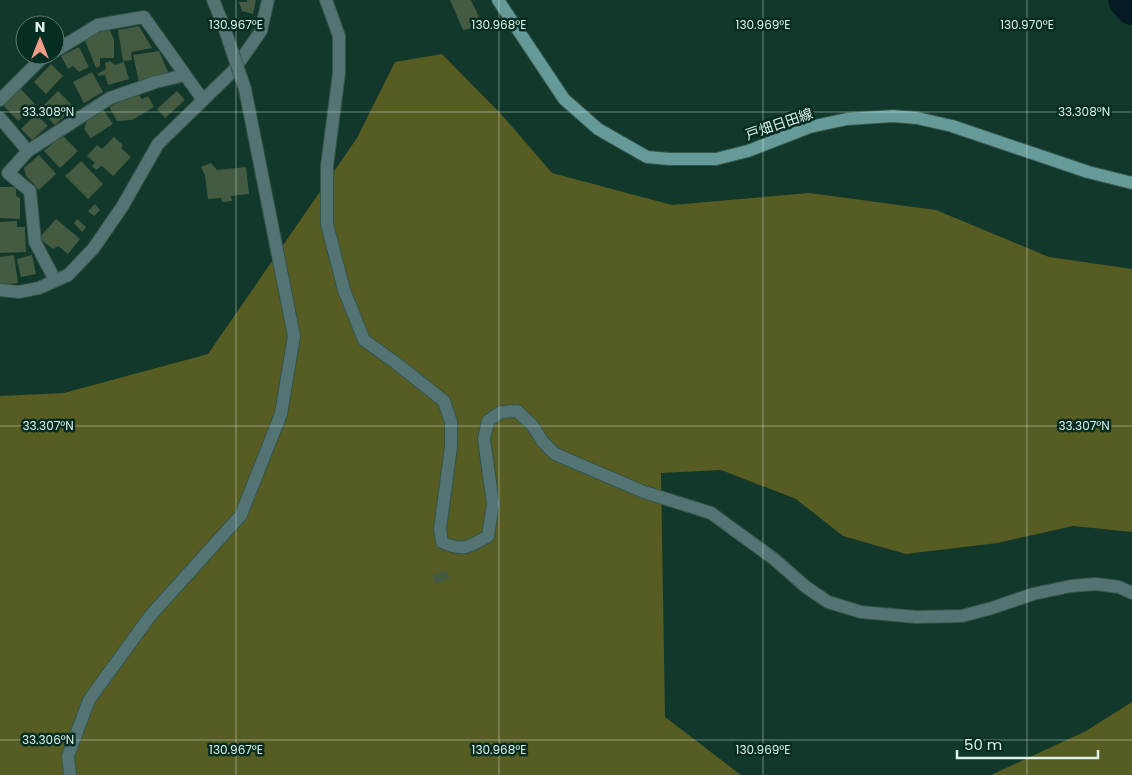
<svg xmlns="http://www.w3.org/2000/svg" width="1132" height="775" font-family="Poppins,'Noto Sans JP',sans-serif">
	<style>
		.forest { fill: #575c22 }
		.lines { fill: none; stroke-linecap: round; stroke-linejoin: round }
		.river { stroke: #051b23; stroke-width: 34 }
		.building { fill: #445a41 }
		.minor-casing { stroke: #325549; stroke-width: 14 }
		.tertiary-casing { stroke: #325549; stroke-width: 14 }
		.secondary-casing { stroke: #325549; stroke-width: 14 }
		.minor { stroke: #547373; stroke-width: 12 }
		.tertiary { stroke: #547373; stroke-width: 12 }
		.secondary { stroke: #669a99; stroke-width: 12 }
		.tertiary-bridge-casing { stroke: #325549; stroke-width: 14; stroke-linecap: butt }
		.tertiary-bridge { stroke: #547373; stroke-width: 12 }
		.ticks { fill: none; stroke: #ddf1e8; stroke-width: 1; stroke-opacity: 0.45 }
		.labels { text-anchor: middle; dominant-baseline: central; stroke-width: 5; stroke-linejoin: round; paint-order: stroke }
		.street-label { font-size: 14px; fill: #ddf1e8; stroke: #062d21 }
		.ticks-label { font-size: 12px; text-anchor: middle; fill: #ddf1e8; stroke: #062d21; stroke-width: 5; stroke-linejoin: round; paint-order: stroke }
	</style>
	<rect width="100%" height="100%" fill="#12372b"/>
	<!-- forest -->
	<path class="forest" d="M442 54 501 114 552 173 672 205 809 193 936 210 1049 257 1132 269V532L1073 526 997 543 906 554 843 536 796 499 721 470 661 473 665 717 741 775H0V396L64 393 208 354 357 138 395 62Z
		M1132 702V775H991L1086 731Z"/>
	<g class="lines">
		<!-- river -->
		<path class="river" d="M1125 0 1132 8"/>
	</g>
	<!-- building -->
	<path class="building" d="M247 0H256L253 14 242 11 239 2H247Z
		M450 0H471L480 19 479 27 463 30Z
		M139 26 152 48 131 52 132 60 123 61 118 30Z
		M109 28 114 40V58H100V66L96 68 84 38Z
		M79 47 89 67 79 72 73 66 68 69 61 56Z
		M159 51 169 74 139 82 133 55Z
		M110 61 115 65 124 62 129 79 108 85 105 75 99 76 97 74 106 69 105 63Z
		M51 64 63 76 46 94 34 82Z
		M92 72 103 92 84 103 73 82Z
		M19 87 36 105 18 121 1 103Z
		M58 91 74 107 55 125 39 110Z
		M136 91 142 99 148 96 154 107 132 120 117 121 109 107Z
		M177 91 185 100 165 118 157 109Z
		M103 109 113 124 91 138 84 129 87 120Z
		M36 114 48 126 32 140 21 129Z
		M62 135 78 151 60 168 44 151Z
		M114 137 123 145 121 148 131 157 113 176 102 166 96 170 92 166 95 163 87 156 97 145 102 149Z
		M39 155 56 174 39 190 26 176 24 168Z
		M81 161 103 184 88 199 65 176Z
		M211 163 217 170 246 167 249 194 231 196 232 201 222 202 221 198 208 199 205 175 201 167Z
		M0 187H16V196L20 198V219L0 218Z
		M95 204 100 210 94 216 88 211Z
		M56 219 80 239 68 254 58 246 53 249 39 238Z
		M77 219 86 227 82 232 74 223Z
		M17 221V227H25L26 252 0 253V222Z
		M14 255 18 283 0 285V257Z
		M32 255 36 274 21 277 17 259Z
		M447 570 450 579 435 584 432 575Z"/>
	<g class="lines">
		<defs>
			<path id="minor" d="M326 0 339 36V73L327 166V224L344 290 364 340 396 363 444 401 451 422V447L440 529 442 542C462 552 470 547 488 536L493 504 484 439 488 421 501 412 517 411 532 425 543 442 555 454 644 492 711 513 774 559 806 587 828 602 861 612 916 617 962 616 992 608 1033 594 1071 586 1096 584 1119 587 1132 593
				M55 51 98 25 144 17 203 100
				M0 100 41 59 48 55
				M0 118 28 151 8 173 30 191 35 242 55 280
				M28 151 110 98 156 82 185 75
				M0 290 19 292 39 288 68 275 93 249 122 207 158 144 233 71 261 31 268 0"/>
			<path id="tertiary" d="M213 0 223 24
				M70 775 68 756 89 700 150 616 241 515 281 414 294 336 245 89"/>
			<path id="secondary" d="M498 0 564 99 598 129 647 157 670 159H716L748 151 810 127 847 119 893 116 917 118 952 126 1088 172 1132 183"/>
		</defs>
		<!-- minor casing -->
		<use href="#minor" class="minor-casing"/>
		<!-- tertiary casing -->
		<use href="#tertiary" class="tertiary-casing"/>
		<!-- secondary casing -->
		<use href="#secondary" class="secondary-casing"/>
		<!-- minor -->
		<use href="#minor" class="minor"/>
		<!-- tertiary -->
		<use href="#tertiary" class="tertiary"/>
		<!-- secondary -->
		<use href="#secondary" class="secondary"/>
		<defs>
			<path id="tertiary-bridge" d="M223 24 245 89"/>
		</defs>
		<!-- tertiary-bridge casing -->
		<use href="#tertiary-bridge" class="tertiary-bridge-casing"/>
		<!-- tertiary-bridge -->
		<use href="#tertiary-bridge" class="tertiary-bridge"/>
	</g>
	<!-- ticks -->
	<path class="ticks" d="M236 0V775M499 0V775M763 0V775M1027 0V775M0 112H1132M0 426H1132M0 740H1132"/>
	<g class="labels">
		<!-- street labels -->
		<g class="street-label">
			<text transform="translate(779 124) rotate(-19)">戸畑日田線</text>
		</g>
	</g>
	<g class="ticks-label">
		<text x="236" y="29">130.967°E</text>
		<text x="499" y="29">130.968°E</text>
		<text x="763" y="29">130.969°E</text>
		<text x="1027" y="29">130.970°E</text>
		<text x="48" y="116">33.308°N</text>
		<text x="1084" y="116">33.308°N</text>
		<text x="48" y="430">33.307°N</text>
		<text x="1084" y="430">33.307°N</text>
		<text x="48" y="744">33.306°N</text>
		<text x="236" y="754">130.967°E</text>
		<text x="499" y="754">130.968°E</text>
		<text x="763" y="754">130.969°E</text>
	</g>
	<!-- north arrow -->
	<g transform="translate(40 40)"><circle r="24" fill="#062d21" stroke="#5c7b71"/>
	<path d="M0-4L9 19L0 12L-9 19Z" fill="#f49d8b"/>
	<text y="-8" font-size="14" font-weight="bold" text-anchor="middle" fill="#ddf1e8">N</text>
	</g>
	<!-- scale -->
	<path d="M957 750v8h141v-8" fill="none" stroke="#ddf1e8" stroke-width="2.5"/>
	<text x="964" y="750" font-size="15" fill="#ddf1e8" stroke="#062d21" stroke-width="4" paint-order="stroke">50 m</text>
</svg>
